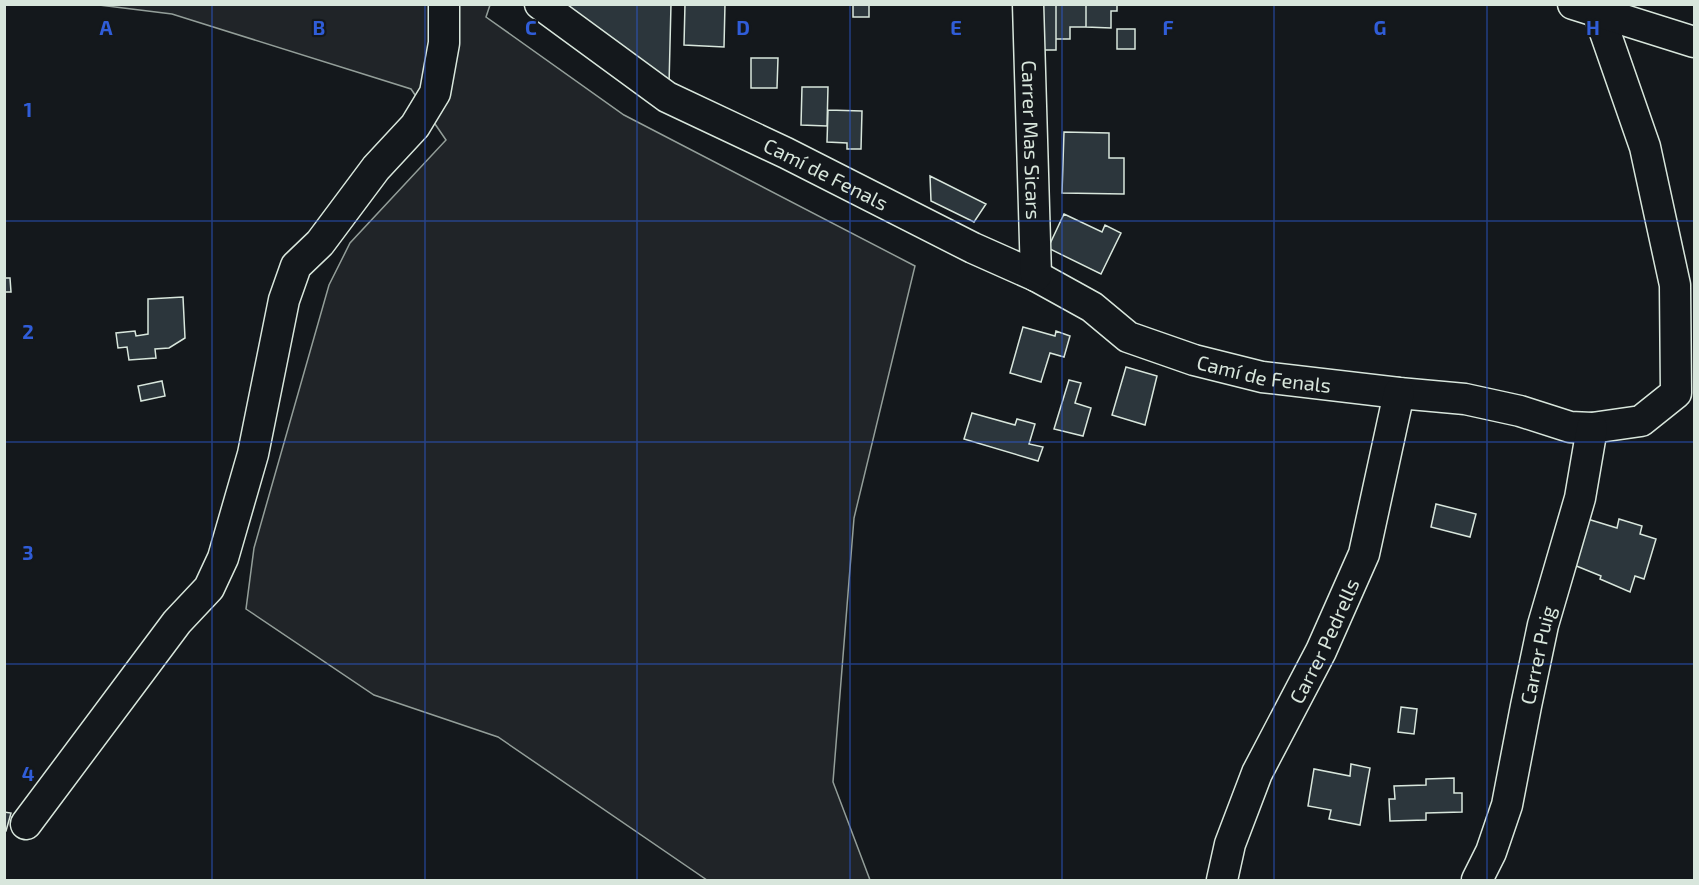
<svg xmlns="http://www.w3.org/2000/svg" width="1699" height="885" font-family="'Exo 2',sans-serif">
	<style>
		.green { fill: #202428; stroke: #939e99; stroke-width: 1.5 }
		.building { fill: #2c363c; stroke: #d8e6dc; stroke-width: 1.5 }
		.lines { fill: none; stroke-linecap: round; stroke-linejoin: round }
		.minor-casing { stroke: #d8e6dc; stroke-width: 33 }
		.minor { stroke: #14181c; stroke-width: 30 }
		.grid { fill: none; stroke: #305dd8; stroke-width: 1.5; stroke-opacity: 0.55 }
		.labels { text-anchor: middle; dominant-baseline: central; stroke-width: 4.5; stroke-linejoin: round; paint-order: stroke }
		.street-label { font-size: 20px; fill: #d8e6dc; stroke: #14181c }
		.grid-label { font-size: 20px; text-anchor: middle; font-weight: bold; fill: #305dd8; stroke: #14181c; stroke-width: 4.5; stroke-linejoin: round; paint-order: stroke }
	</style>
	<rect width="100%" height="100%" fill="#14181c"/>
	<!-- green -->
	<path class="green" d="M99 5H490L486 17 624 115 915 266 854 518 833 782 870 880H707L498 737 374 695 246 609 254 548 329 285 350 243 446 140 411 89 172 14Z"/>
	<!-- building -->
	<path class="building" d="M560 4H671L669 85Z
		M685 4H725L724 47 684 45Z
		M853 4H869V17H853Z
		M1040 4H1056V50H1039Z
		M1056 4H1086V27H1070V39H1056Z
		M1086 4H1117V11H1111V28L1086 27Z
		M1117 29H1135V49H1117Z
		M751 58H778L777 88H751Z
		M802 87H828L827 126 801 125Z
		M828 110 862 111 861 149H847V143L827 142Z
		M1064 132 1109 133V158H1124V194L1062 193Z
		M930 176 986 204 974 222 931 201Z
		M1064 214 1102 232 1105 225 1121 233 1101 274 1048 248Z
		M4 278H10L11 292H4Z
		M183 297 185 338 169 348 155 349 156 358 129 360 127 347 118 348 116 333 135 331 136 336 148 334V299Z
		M1023 327 1055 336 1056 331 1070 336 1064 357 1050 353 1041 382 1010 373Z
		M1126 367 1157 376 1145 425 1112 415Z
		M1069 380 1081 383 1075 403 1091 408 1083 436 1054 429Z
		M162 381 165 396 141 401 138 386Z
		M972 413 1015 425 1017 419 1035 424 1029 444 1043 447 1038 461 964 439Z
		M1436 504 1476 514 1470 537 1431 527Z
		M1581 517 1617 528 1619 519 1642 526 1640 534 1656 539 1644 579 1635 576 1630 592 1600 579 1601 576 1569 563Z
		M1401 707 1417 709 1414 734 1398 732Z
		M1351 764 1370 768 1360 825 1329 819 1331 810 1308 806 1314 769 1350 776Z
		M1454 778V793H1462V812L1426 813V820L1390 821 1389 799H1395L1394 786 1426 785V779Z
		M4 812 11 813 6 831H4Z"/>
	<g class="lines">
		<defs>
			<g id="minor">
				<path id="s1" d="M540 4 667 97 786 153 973 248 1036 276 1092 307 1128 337 1194 360 1262 377 1399 393 1465 399 1520 411 1570 427 1592 428 1641 421 1676 393 1675 285 1645 147 1598 12"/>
				<path id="s2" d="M1028 4 1036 276"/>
				<path d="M1573 4 1694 42"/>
				<path d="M26 824 177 622 209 588 223 558 253 454 284 300 296 266 320 243 376 168 415 126 435 93 444 43V4"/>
				<path id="s3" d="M1222 880 1230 844 1257 773 1321 651 1364 554 1399 393"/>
				<path id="s4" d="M1477 880 1491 852 1507 805 1526 706 1543 625 1580 498 1592 428"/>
			</g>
		</defs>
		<!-- minor casing -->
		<use href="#minor" class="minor-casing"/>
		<!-- minor -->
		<use href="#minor" class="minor"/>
	</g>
	<!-- grid -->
	<path class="grid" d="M212 4V880M425 4V880M637 4V880M850 4V880M1062 4V880M1274 4V880M1487 4V880M4 221H1694M4 442H1694M4 664H1694"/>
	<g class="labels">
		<!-- street labels -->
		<g class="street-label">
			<text stroke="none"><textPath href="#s2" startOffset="136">Carrer Mas Sicars</textPath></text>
			<text stroke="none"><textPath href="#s1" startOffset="334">Camí de Fenals</textPath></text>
			<text stroke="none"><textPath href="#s1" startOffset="820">Camí de Fenals</textPath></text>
			<text stroke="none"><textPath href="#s3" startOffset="261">Carrer Pedrells</textPath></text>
			<text stroke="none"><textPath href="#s4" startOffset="234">Carrer Puig</textPath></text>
		</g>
	</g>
	<g class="grid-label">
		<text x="106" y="35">A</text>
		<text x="319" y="35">B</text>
		<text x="531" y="35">C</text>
		<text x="743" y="35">D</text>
		<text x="956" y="35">E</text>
		<text x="1168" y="35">F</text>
		<text x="1380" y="35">G</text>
		<text x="1593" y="35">H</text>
		<text x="28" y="117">1</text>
		<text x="28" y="339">2</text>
		<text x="28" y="560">3</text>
		<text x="28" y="781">4</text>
	</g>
	<!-- border -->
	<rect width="1699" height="885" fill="none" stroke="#d8e6dc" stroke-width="12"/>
</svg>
